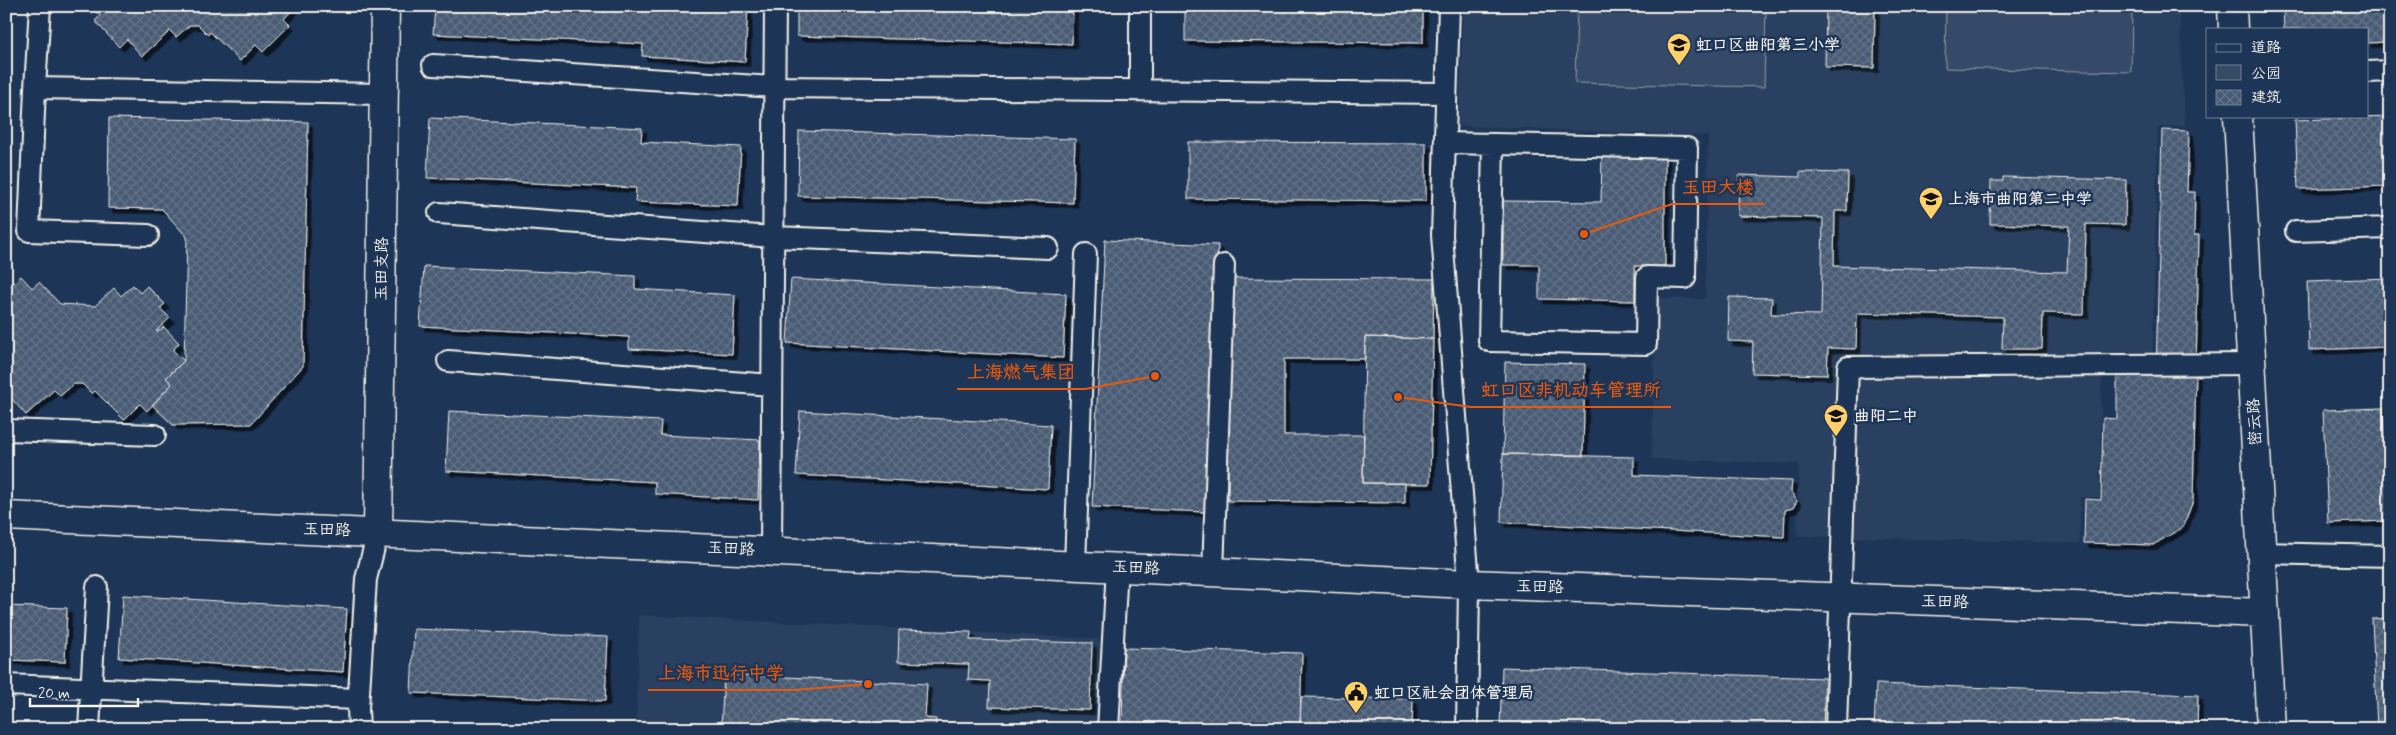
<svg xmlns="http://www.w3.org/2000/svg" width="2396" height="735" font-family="Mynerve,'LXGW WenKai TC',sans-serif">
	<style>
		.built { fill: #2a4060 }
		.park { fill: #354a67; stroke: #949ea8 }
		.building { fill: url(#building-cross-hatch); stroke: #f4f1e8; filter: url(#shadow) }
		.lines { fill: none; stroke-linecap: round; stroke-linejoin: round }
		.service-casing { stroke: #f4f1e8; stroke-width: 24 }
		.minor-casing { stroke: #f4f1e8; stroke-width: 31 }
		.tertiary-casing { stroke: #f4f1e8; stroke-width: 31 }
		.service { stroke: #1d3557; stroke-width: 20 }
		.minor { stroke: #1d3557; stroke-width: 28 }
		.tertiary { stroke: #1d3557; stroke-width: 28 }
		.labels { text-anchor: middle; dominant-baseline: central; stroke-width: 5; stroke-linejoin: round; paint-order: stroke }
		.poi-label { font-size: 16px; font-weight: bold; fill: #f4f1e8; stroke: #1d3557; text-anchor: start }
		.street-label { font-size: 16px; fill: #f4f1e8; stroke: #1d3557 }
		.leader { fill: none; stroke: #e8590c; stroke-width: 2 }
		.callout-dot { fill: #e8590c; stroke: #1d3557; stroke-width: 2 }
		.callout-label { font-size: 18px; text-anchor: middle; font-weight: bold; fill: #e8590c; stroke: #1d3557; stroke-width: 5; stroke-linejoin: round; paint-order: stroke }
	</style>
	<defs>
		<pattern id="building-cross-hatch" width="8" height="8" patternUnits="userSpaceOnUse" patternTransform="scale(1.25)"><rect width="8" height="8" fill="#485b74"/><path d="M0 0l8 8M0 8l8-8" fill="none" stroke="#637388"/></pattern>
		<filter id="shadow"><feDropShadow dx="4.5" dy="4.5" stdDeviation="0" flood-color="#0009"/></filter>
	</defs>
	<rect width="100%" height="100%" fill="#1d3557"/>
	<filter id="ink" filterUnits="userSpaceOnUse"><feTurbulence type="fractalNoise" baseFrequency=".02" numOctaves="2"/><feDisplacementMap in="SourceGraphic" scale="10" xChannelSelector="R" yChannelSelector="G"/><feConvolveMatrix kernelMatrix="1 2 1 2 8 2 1 2 1" color-interpolation-filters="sRGB"/></filter>
	<g filter="url(#ink)">
		<!-- built -->
		<path class="built" d="M1463 6H2179L2185 126 2158 127 2152 371H2102L2099 497H2080V543L1797 536 1799 464 1652 459 1655 298 1705 299 1708 136 1459 126Z
			M639 615 1100 639 1096 729H636Z"/>
		<!-- park -->
		<path class="park" d="M1577 6H1766L1764 87 1575 83Z
			M1946 6H2132L2131 72 1945 68Z"/>
		<!-- building -->
		<path class="building" d="M91 6H296L284 19 290 25 263 52 256 45 240 61 210 32 208 35 198 25H190L176 37 170 31 142 56 127 39 119 47 95 21 100 16Z
			M435 6H748L745 62 642 56 643 44 433 34Z
			M797 6H1073L1072 44 797 36Z
			M1185 6H1423V43L1185 41Z
			M1826 6H1875L1874 68 1825 67Z
			M2283 6H2390V42L2367 43V29H2284Z
			M2390 117V186L2298 189 2295 120Z
			M109 118 308 122 303 366 251 424 173 425 152 405 172 384 166 378 184 361 187 237 162 209 108 208Z
			M430 118 642 128 641 142 741 147 738 206 635 202 636 188 427 178Z
			M2162 130 2189 131 2187 192H2195L2194 235H2199L2193 501 2183 527 2153 545 2084 543 2085 499 2101 500 2103 418 2117 419V375L2156 376Z
			M799 131 1075 139 1073 203 798 196Z
			M1188 142 1426 143V201L1188 199Z
			M1602 154H1665V266H1635V301L1539 299V265H1503V201L1601 202Z
			M1800 172 1848 173 1847 211H1835L1834 266 2067 272 2069 226 1990 224 1991 181H2003V177L2126 180 2125 225 2086 224 2084 314 2043 313 2042 349H2002L2003 317 1857 313 1856 349 1828 348 1827 375 1752 373 1753 342 1728 341 1729 297 1772 298 1771 314 1821 315 1823 218 1738 216 1739 175 1800 177Z
			M1105 240 1218 245 1205 512 1092 507Z
			M424 266 635 276V289L735 295 732 354 629 349V337L420 326Z
			M21 276 32 288 39 282 60 304 95 306 114 288 121 296 133 285 140 293 147 286 165 304 160 308 170 318 156 331 157 332 164 327 179 343 173 350 184 361 166 378 172 384 147 411 140 404 124 420 95 391 92 394 82 384H74L60 396 54 390 26 415 11 398 6 403V281L9 278 14 283Z
			M1230 278 1434 279 1433 339 1365 337V359H1284V435H1364L1363 483H1405V503L1228 501Z
			M2390 278V347L2309 350 2307 281Z
			M791 279 1066 294 1063 358 787 343Z
			M1365 337 1433 339 1430 484 1363 483Z
			M1505 362 1585 364 1583 455 1503 454Z
			M2383 408 2389 521 2328 523 2323 410Z
			M449 411 661 421 660 435 760 440 758 500 655 494V482L446 471Z
			M800 411 1051 425 1048 489 796 475Z
			M1503 454 1634 457V475L1792 481 1791 492 1797 501 1793 508 1785 510 1784 537 1501 522Z
			M123 595 347 609 343 672 119 658Z
			M6 606 67 608 65 662 6 660Z
			M2390 618V729H2377L2372 619Z
			M414 629 608 637 605 701 411 693Z
			M899 630 971 632 970 640 1092 643 1090 710 989 707 990 681 968 680 969 664 898 662Z
			M1124 648 1302 653 1300 728 1122 722Z
			M1502 667 1825 678 1823 729H1500Z
			M724 674 927 684 925 718 936 719V729H721Z
			M1876 684 2198 695 2197 729H1874Z
			M1301 697 1413 699 1412 729H1300Z
			M344 727V729H254Z"/>
		<g class="lines">
			<defs>
				<path id="service" d="M40 6 35 88 384 94
					M1449 6 1442 235 1469 584 1467 729
					M433 65 775 87 1446 93
					M2367 72 2390 71
					M35 88 29 231 148 235
					M1140 90V6
					M1445 143 1687 148 1685 278 1647 277 1646 344 1489 341 1493 144
					M439 213 774 237 1048 248
					M2296 231 2390 228
					M448 361 772 385
					M6 430 155 435
					M771 551 775 6
					M2262 553 2390 556
					M1075 566 1086 254
					M1213 572 1224 265
					M6 685 358 699
					M89 729 97 587
					M359 729 358 709 366 579 378 532
					M1108 729 1117 567
					M1836 729 1848 367 2252 364"/>
				<path id="minor" d="M378 532 385 6"/>
				<path id="tertiary" d="M2232 6 2233 29
					M2238 116 2271 729
					M6 516 1469 584 2265 613"/>
			</defs>
			<!-- service casing -->
			<use href="#service" class="service-casing"/>
			<!-- minor casing -->
			<use href="#minor" class="minor-casing"/>
			<!-- tertiary casing -->
			<use href="#tertiary" class="tertiary-casing"/>
			<!-- service -->
			<use href="#service" class="service"/>
			<!-- minor -->
			<use href="#minor" class="minor"/>
			<!-- tertiary -->
			<use href="#tertiary" class="tertiary"/>
		</g>
	</g>
	<!-- icons -->
	<defs>
		<symbol id="school-pin" viewBox="-11 -11 22 30"><path d="M0 17L-7.5 6A9.5 9.5 0 1 1 7.5 6Z" fill="#ffd166" stroke="#1d3557"/><path d="M0-5L7-2L0 1L-7-2ZM-4 1L0 2.5L4 1V4Q0 6-4 4Z" fill="#111"/></symbol>
		<symbol id="civic-pin" viewBox="-11 -11 22 30"><path d="M0 17L-7.5 6A9.5 9.5 0 1 1 7.5 6Z" fill="#ffd166" stroke="#1d3557"/><path d="M-.6-6.5H3V-4.5H.6V-3L4-1V1h2V6H-6V1h2V-1L-.6-3ZM-1.2 2.5V6h2.4V2.5Z" fill="#111"/></symbol>
	</defs>
	<g fill-rule="evenodd">
		<use href="#school-pin" x="1665" y="31" width="28" height="38"/>
		<use href="#school-pin" x="1917" y="185" width="28" height="38"/>
		<use href="#school-pin" x="1822" y="402" width="28" height="38"/>
		<use href="#civic-pin" x="1342" y="679" width="28" height="38"/>
	</g>
	<g class="labels">
		<!-- poi labels -->
		<g class="poi-label">
			<text x="1696" y="45">虹口区曲阳第三小学</text>
			<text x="1948" y="199">上海市曲阳第二中学</text>
			<text x="1854" y="416">曲阳二中</text>
			<text x="1374" y="693">虹口区社会团体管理局</text>
		</g>
		<!-- street labels -->
		<g class="street-label">
			<text transform="translate(382 269) rotate(-89)">玉田支路</text>
			<text transform="translate(2255 422) rotate(-93)">密云路</text>
			<text transform="translate(327 530) rotate(2)">玉田路</text>
			<text transform="translate(731 549) rotate(3)">玉田路</text>
			<text transform="translate(1136 568) rotate(3)">玉田路</text>
			<text transform="translate(1540 587) rotate(2)">玉田路</text>
			<text transform="translate(1945 602) rotate(2)">玉田路</text>
		</g>
	</g>
	<!-- callouts -->
	<path class="leader" d="M1584 234L1672 204H1764M1155 376L1085 389H957M1398 397L1471 407H1671M868 684L794 690H648"/>
	<g class="callout-dot">
		<circle cx="1584" cy="234" r="5"/>
		<circle cx="1155" cy="376" r="5"/>
		<circle cx="1398" cy="397" r="5"/>
		<circle cx="868" cy="684" r="5"/>
	</g>
	<g class="callout-label">
		<text x="1718" y="193">玉田大楼</text>
		<text x="1021" y="378">上海燃气集团</text>
		<text x="1571" y="396">虹口区非机动车管理所</text>
		<text x="721" y="679">上海市迅行中学</text>
	</g>
	<!-- margin -->
	<rect width="2396" height="735" fill="none" stroke="#1d3557" stroke-width="25"/>
	<rect x="12" y="12" width="2371" height="710" fill="none" stroke="#f4f1e8" stroke-width="2" filter="url(#ink)"/>
	<!-- legend -->
	<rect x="2206" y="28" width="162" height="90" fill="#1d3557" stroke="#738091"/>
	<rect x="2216" y="44" width="25" height="8" fill="#1d3557" stroke="#738091"/>
	<text x="2251" y="52" font-size="15" fill="#f4f1e8">道路</text>
	<rect x="2216" y="65" width="25" height="15" fill="#354a67" stroke="#738091"/>
	<text x="2251" y="78" font-size="15" fill="#f4f1e8">公园</text>
	<rect x="2216" y="90" width="25" height="15" fill="url(#building-cross-hatch)" stroke="#738091"/>
	<text x="2251" y="102" font-size="15" fill="#f4f1e8">建筑</text>
	<!-- scale -->
	<path d="M30 698v8h108v-8" fill="none" stroke="#f4f1e8" stroke-width="2.5"/>
	<text x="38" y="698" font-size="15" fill="#f4f1e8" stroke="#1d3557" stroke-width="4" paint-order="stroke">20 m</text>
</svg>
